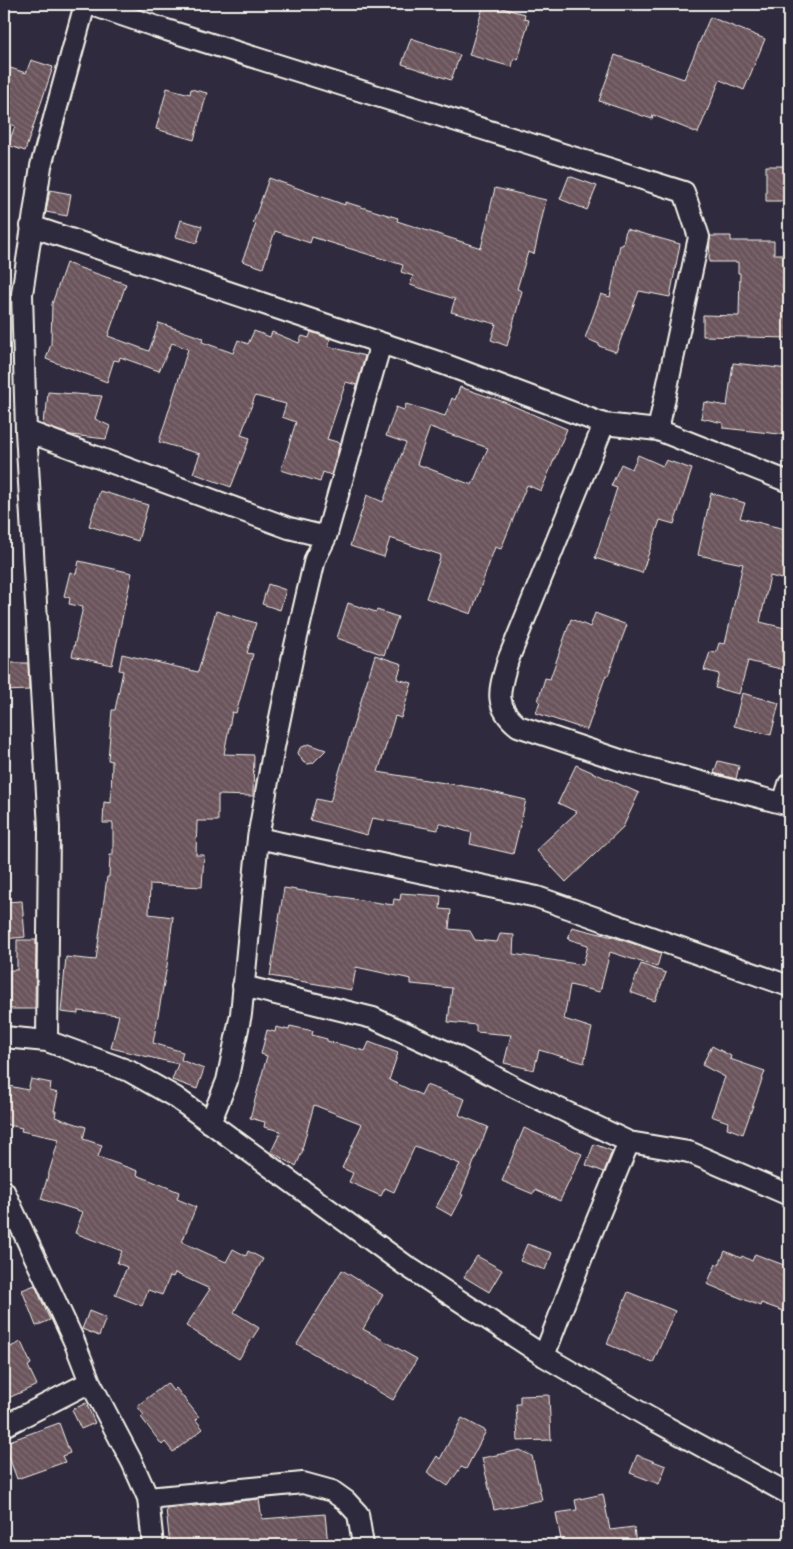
<svg xmlns="http://www.w3.org/2000/svg" width="793" height="1549" font-family="Mynerve,sans-serif">
	<style>
		.building { fill: url(#building-back-hatch); stroke: #f4f1e8; fill-rule: evenodd }
		.lines { fill: none; stroke-linecap: round; stroke-linejoin: round }
		.minor-casing { stroke: #f4f1e8; stroke-width: 24 }
		.minor { stroke: #2f2a3d; stroke-width: 20 }
	</style>
	<defs>
		<pattern id="building-back-hatch" width="6" height="6" patternUnits="userSpaceOnUse" patternTransform="scale(1.25)"><rect width="6" height="6" fill="#6b545c"/><path d="M-1 5l2 2M0 0l6 6M5-1l2 2" fill="none" stroke="#816d73"/></pattern>
	</defs>
	<rect width="100%" height="100%" fill="#2f2a3d"/>
	<filter id="ink" filterUnits="userSpaceOnUse"><feTurbulence type="fractalNoise" baseFrequency=".02" numOctaves="2"/><feDisplacementMap in="SourceGraphic" scale="10" xChannelSelector="R" yChannelSelector="G"/><feConvolveMatrix kernelMatrix="1 2 1 2 8 2 1 2 1" color-interpolation-filters="sRGB"/></filter>
	<g filter="url(#ink)">
		<!-- building -->
		<path class="building" d="M484 4H503L502 8 525 14 524 19 529 20 518 60 514 58 512 67 469 55Z
			M710 17 765 39 744 90 720 80 698 133 653 115 652 119 599 101 615 55 684 79Z
			M411 38 460 55 451 80 402 64Z
			M31 60 53 67 25 151 8 145 15 126 4 122V66L26 73Z
			M167 88 190 94 191 89 207 93 194 140 156 129Z
			M766 166H789V201H766Z
			M569 176 597 186 587 210 560 199Z
			M269 178 345 205V202L398 218 397 221 481 248 495 188 546 200 534 254 528 252 517 289 522 291 507 346 491 340 496 324 451 312 455 299 410 285 413 276 401 272 403 265 312 237 310 243 275 231 263 268 242 261 256 224 253 223Z
			M50 190 71 194 67 216 46 212Z
			M181 220 202 226 197 243 176 237Z
			M626 229 680 244 670 297 639 291 616 352 599 346V344L585 338 601 294 610 297 620 245H623Z
			M710 236H731V241H774V254H789V338L703 336V315L739 316 740 273H738V262H709Z
			M66 263 126 284 108 336 149 351 159 323 203 338 202 342 233 353 238 340 248 344 254 331 270 337 272 332 299 343 302 336 309 338 311 332 330 339 328 346 365 356 357 385 346 382 327 439 340 443 331 475 323 472 320 482 281 470 296 422 282 417 286 404 255 396 241 435 250 438 231 487 193 473 200 454 159 442 188 349 172 343 159 371 120 357 119 361 114 360 107 382 46 359 51 344 52 304Z
			M733 363 789 369V435L723 428V423L701 418 704 402 727 406Z
			M460 387 504 402 567 429 541 491 527 485 501 549 495 547 471 614 426 598 441 555 390 538 384 557 350 546 367 495 383 502 406 443 386 436 396 407 404 410 406 404 445 416 452 398 455 400ZM430 427 488 448 472 485 417 464Z
			M48 392 102 396 95 419 110 426 106 439 71 435 43 425 44 414H46Z
			M638 455 663 466 666 460 692 469 674 524 660 520 642 573 595 558 617 488 611 486 621 464 632 469Z
			M100 491 148 505 138 541 89 526Z
			M711 493 745 503 740 518 789 530V581L770 576 760 622 789 629V671L748 661 739 694 715 688 719 674 704 670 710 652 716 653 719 643 725 644 743 564 698 555Z
			M79 561 132 573 112 665 72 656 83 607 69 604 70 598 64 596 70 572 76 574Z
			M268 584 286 590 280 610 262 604Z
			M348 603 376 612 377 610 398 617 384 655 337 638Z
			M216 611 256 623 247 653 253 654 236 713 232 712 224 754 254 755 253 796 218 795V821H197L196 855H204L202 887 150 884 149 914 173 917 167 966 153 1043 183 1052 181 1060 204 1069 197 1089 172 1080 178 1064 111 1048 119 1015 78 1011V1014L61 1012 66 957 96 960 107 877H109L110 855H113V823H103L104 802 111 803 112 761 108 760 112 710H115L123 671 119 670 122 654 198 672Z
			M595 613 627 625 608 676 606 675 587 730 536 713 540 701H538L545 678 550 679 571 619 590 627Z
			M375 655 402 664 397 679 412 683 401 718 395 716 378 772 475 788 526 800 513 854 470 844 472 833 439 823 438 830 372 818 367 835 310 820 316 799 330 802Z
			M4 663H28L29 690 4 691Z
			M742 693 779 703 771 735 734 726Z
			M309 744 326 750 313 763 308 764 303 762 298 753 300 748Z
			M718 761 739 766 736 779 714 773Z
			M576 765 639 793 623 827 566 882 536 850 577 812 558 803Z
			M284 888 393 905 394 899 400 900 401 893 441 896 440 909 451 910 449 929 470 931 475 940 497 942 500 934 514 935 513 954 583 965 588 945 568 939 572 927 613 937 661 953 657 967 610 952 600 992 570 985 564 1019 592 1028 584 1063 539 1050 534 1070 504 1063 511 1035 476 1032V1025L448 1022 452 988 411 984V979L356 967 352 990 270 976Z
			M22 901 25 937 4 939V902Z
			M17 940H36L35 1009H10V970H17Z
			M641 964 666 973 655 1001 630 992Z
			M290 1026 313 1031 312 1035 327 1039V1041L365 1051 369 1042 398 1053 389 1080 421 1095 426 1085 465 1099 459 1115 488 1127 461 1194 463 1195 452 1216 436 1207 460 1164 415 1146 394 1192 385 1188 381 1196 349 1182 353 1173 342 1168 362 1124 314 1105 302 1149 303 1150 296 1166 271 1152 281 1131 264 1127 265 1122 250 1118 267 1056 261 1054 267 1030 275 1032 276 1027 289 1030Z
			M712 1046 731 1056 730 1059 765 1071 743 1134 727 1128 728 1122 711 1116 725 1077 702 1065Z
			M31 1079 51 1083 50 1091 58 1093 54 1111H56L55 1117 86 1127 83 1139 102 1145 98 1157 138 1171 137 1175 179 1192 177 1199 196 1207 182 1242 226 1262 233 1249 246 1256 248 1251 263 1259 234 1312 259 1328 239 1359 186 1326 210 1289 175 1273 173 1277 170 1276 162 1295 148 1290 142 1306 115 1295 127 1267 117 1263 122 1251 75 1233 83 1212 41 1199 59 1139 21 1131 22 1128 4 1124V1085L28 1090Z
			M524 1128 582 1154 560 1201 535 1190 533 1194 502 1181Z
			M594 1144 612 1151 604 1172 586 1165Z
			M527 1244 552 1253 545 1270 520 1261Z
			M725 1251 741 1258 742 1256 752 1261 755 1254 789 1267V1313L761 1303 760 1306 707 1284 716 1264 719 1265Z
			M477 1256 502 1270 489 1292 464 1277Z
			M342 1270 383 1295 363 1329 417 1359 393 1400 297 1344Z
			M35 1285 50 1320 36 1326 22 1290Z
			M628 1292 675 1311 653 1363 607 1344Z
			M89 1311 106 1318 99 1336 82 1329Z
			M21 1342 31 1364 28 1366 37 1385 4 1400V1350Z
			M167 1383 173 1391 176 1388 199 1417 196 1420 203 1429 173 1452 165 1442 162 1445 141 1417 144 1415 137 1406Z
			M549 1395 551 1440 518 1441 516 1404H520V1396Z
			M86 1403 95 1423 81 1429 72 1410Z
			M462 1418 486 1431 466 1469 461 1467 448 1486 427 1472 437 1456 440 1459Z
			M59 1423 70 1453 62 1456 65 1462 17 1479 4 1443Z
			M520 1450 532 1456 542 1500 494 1510 482 1458Z
			M637 1455 666 1466 659 1484 630 1473Z
			M603 1494 610 1530 634 1527 636 1545H562L556 1513 577 1510 575 1500Z
			M259 1499 262 1519 325 1514 328 1545H224L223 1542 196 1545H170L166 1509Z"/>
		<g class="lines">
			<defs>
				<path id="minor" d="M89 4 157 27 684 192 699 237 658 430
					M31 226 441 363 604 424 658 430 789 482
					M604 424 508 660C500 688 492 705 518 726L629 763 789 805
					M26 431 289 528 326 537
					M783 803 789 784
					M258 838 537 897 789 986
					M243 986 373 1018 456 1056 518 1089 629 1142 689 1152 789 1195
					M4 1037 47 1041 129 1071 175 1097 405 1265 544 1356 650 1418 789 1494
					M47 1041 49 828 26 431 22 294 41 166 85 4
					M210 1123 227 1081 241 1014 258 838 274 747 294 650 315 559 326 537 381 343
					M4 1191 74 1341 90 1382 132 1462 148 1498 153 1545
					M544 1356 587 1244 629 1142
					M4 1426 90 1382
					M148 1498 303 1483 332 1491 346 1501 358 1514 363 1545"/>
			</defs>
			<!-- minor casing -->
			<use href="#minor" class="minor-casing"/>
			<!-- minor -->
			<use href="#minor" class="minor"/>
		</g>
	</g>
	<!-- margin -->
	<rect width="793" height="1549" fill="none" stroke="#2f2a3d" stroke-width="20"/>
	<rect x="10" y="10" width="773" height="1529" fill="none" stroke="#f4f1e8" stroke-width="2" filter="url(#ink)"/>
</svg>
